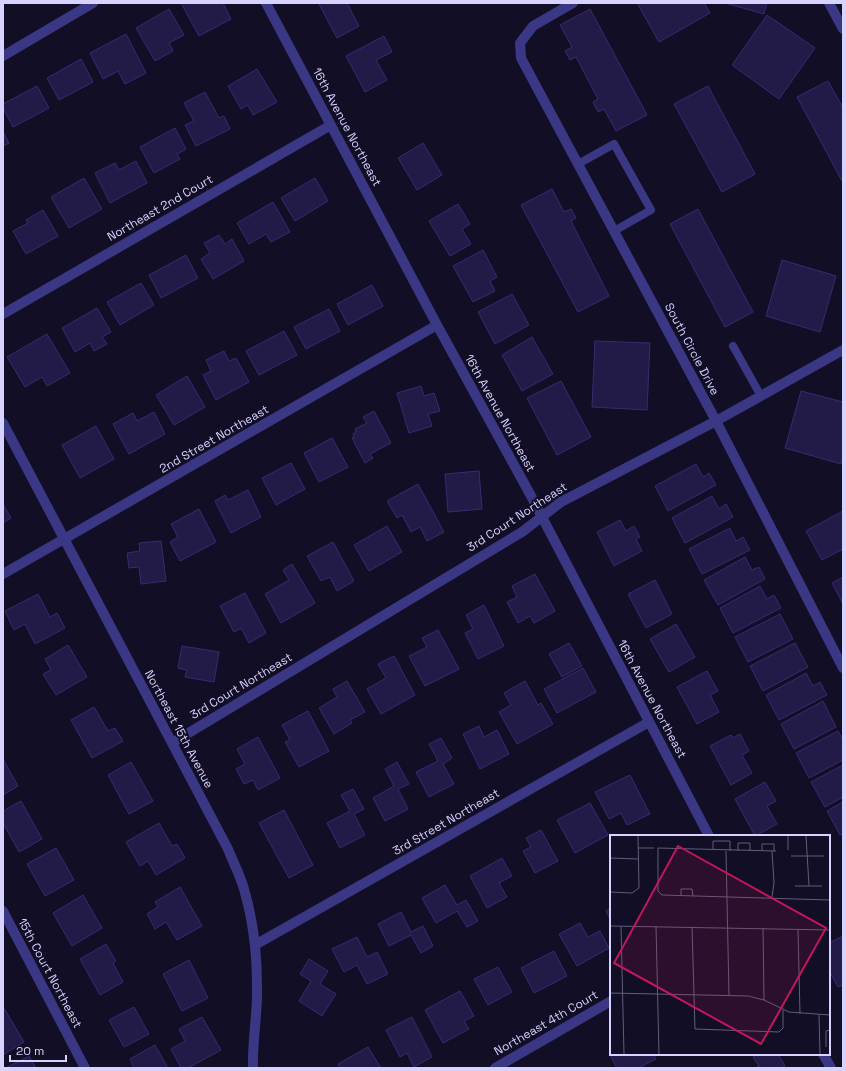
<svg xmlns="http://www.w3.org/2000/svg" width="846" height="1071" font-family="'Space Grotesk',sans-serif">
	<style>
		.building { fill: #221a47; stroke: #382b73 }
		.lines { fill: none; stroke-linecap: round; stroke-linejoin: round }
		.lane { stroke: #3a3885; stroke-width: 8 }
		.street { stroke: #3a3885; stroke-width: 10 }
		.labels { text-anchor: middle; dominant-baseline: central; stroke-width: 4; stroke-linejoin: round; paint-order: stroke }
		.street-label { font-size: 12px; fill: #d7d3ff; stroke: #120e25 }
		.inset-road { fill: none; stroke: #615d7c; stroke-width: 1 }
		.view { fill: #c2185b; fill-opacity: 0.15; stroke: #c2185b; stroke-width: 2 }
		.inset-edge { fill: none; stroke: #d7d3ff; stroke-width: 2 }
	</style>
	<rect width="100%" height="100%" fill="#120e25"/>
	<!-- building -->
	<path class="building" d="M181 3H223L231 19 199 36Z
		M321 3H347L359 26 337 38 319 4Z
		M637 3H704L710 13 659 42Z
		M725 3H767L764 14Z
		M169 9 184 35 169 43 173 51 155 61 136 28Z
		M590 9 647 115 616 131 604 109 598 112 593 102 598 99 576 57 570 60 565 51 572 47 560 25Z
		M767 15 815 48 779 99 732 65Z
		M126 34 146 73 125 84 118 71 103 79 90 53Z
		M384 36 392 52 376 60 387 80 365 92 346 56Z
		M81 59 93 82 59 100 47 78Z
		M257 69 277 102 253 115 248 105 241 109 228 86Z
		M828 81 843 108V183L797 97Z
		M37 86 49 108 13 127 3 108V104Z
		M708 86 755 174 722 192 674 104Z
		M205 92 219 118 224 116 230 129 196 146 185 125 194 121 184 103Z
		M175 128 186 149 177 154 180 159 154 173 140 147Z
		M3 132 9 143 3 146Z
		M423 143 442 175 417 190 398 158Z
		M136 161 147 183 110 203 95 173 115 163 119 170Z
		M84 178 102 209 69 228 51 197Z
		M315 178 328 201 295 221 281 198Z
		M552 189 564 212 571 209 576 218 571 221 609 296 578 312 521 205Z
		M273 202 290 232 271 242 266 234 249 244 237 223Z
		M458 204 470 224 462 229 471 244 450 256 429 221Z
		M698 209 753 312 725 327 670 224Z
		M43 210 58 236 26 254 13 231 28 223 26 220Z
		M219 235 225 244 232 239 244 261 213 279 201 259 210 253 204 243Z
		M483 250 497 277 490 281 495 291 473 302 453 266Z
		M186 255 198 278 161 298 149 275Z
		M782 260 836 276 820 332 766 316Z
		M141 283 154 305 120 325 107 302Z
		M372 285 383 306 348 325 337 304Z
		M512 294 529 325 495 344 478 312Z
		M97 308 111 332 102 337 107 344 94 351 90 343 75 352 62 328Z
		M329 309 340 331 306 349 294 327Z
		M284 331 297 355 259 375 246 351Z
		M47 334 70 373 47 386 42 377 25 387 7 357Z
		M532 337 553 374 522 391 502 355Z
		M595 341 650 343 647 410 592 407Z
		M224 351 229 361 236 358 249 382 216 400 203 375 211 371 206 360Z
		M187 376 205 407 174 425 156 395Z
		M561 381 591 437 557 455 527 398Z
		M421 386 424 396 434 393 440 411 428 414 432 426 409 433 397 393Z
		M801 391 843 402V456L841 464 785 448Z
		M374 411 391 443 370 454 373 458 365 463 352 438 354 437 353 434 356 432 355 429 367 423 363 417Z
		M154 412 165 434 129 454 113 424 133 413 137 421Z
		M96 426 114 459 80 478 62 445Z
		M332 438 348 467 319 482 304 453Z
		M291 463 305 489 276 505 262 478Z
		M696 464 703 477 709 473 716 485 668 511 655 486Z
		M479 471 482 509 448 512 445 474Z
		M418 484 444 532 427 541 420 527 411 532 402 515 397 518 387 501Z
		M248 490 261 517 231 533 215 501 225 495 228 500Z
		M712 496 719 509 726 504 733 517 685 543 672 518Z
		M3 504 11 518 3 523Z
		M199 509 216 542 180 561 170 542 178 537 171 524Z
		M843 511V549L822 560 806 531Z
		M620 520 626 531 634 526 640 537 636 539 642 551 614 566 597 532Z
		M387 526 402 552 369 571 354 545Z
		M730 528 736 541 743 537 750 550 702 574 689 549Z
		M161 541 166 581 141 584 139 567 129 568 127 553 140 551 139 543Z
		M333 542 354 581 337 591 330 577 321 581 307 556Z
		M745 557 752 570 759 567 765 579 718 605 704 580Z
		M292 564 315 603 281 623 265 594 289 580 283 570Z
		M535 574 555 611 534 623 530 616 518 623 507 602 517 597 512 586Z
		M843 577V604L832 583Z
		M655 580 672 614 646 628 628 594Z
		M760 586 767 599 774 595 781 608 733 633 720 608Z
		M245 593 266 633 249 643 241 628 234 632 220 606Z
		M38 594 50 617 57 613 65 628 35 644 25 624 14 630 5 611Z
		M484 605 504 646 478 659 465 633 473 629 466 615Z
		M780 614 793 639 748 662 735 637Z
		M676 624 695 657 669 672 650 639Z
		M438 630 459 669 425 686 409 656 427 647 422 638Z
		M569 643 582 666 562 677 549 654Z
		M795 643 808 667 763 691 750 666Z
		M68 645 87 677 56 695 43 674 51 670 45 659Z
		M182 646 219 652 214 682 185 677 187 670 178 668Z
		M394 656 415 695 381 714 367 689 386 678 378 664Z
		M583 668 596 692 557 713 544 689Z
		M707 671 718 691 710 695 719 712 697 724 677 687Z
		M806 673 813 686 820 682 827 695 779 720 766 695Z
		M347 681 365 712 350 720 352 723 334 734 319 708 337 697 333 689Z
		M525 681 538 705 541 703 553 724 517 744 499 712 511 705 504 693Z
		M823 701 836 727 794 749 781 724Z
		M94 707 108 731 115 728 123 741 92 758 71 720Z
		M308 711 329 751 299 767 285 742 290 740 282 725Z
		M479 726 484 737 497 730 509 754 480 769 463 734Z
		M838 731 843 740V760L809 778 796 753Z
		M740 734 749 751 742 755 752 773 731 785 710 746 731 735 733 738Z
		M258 737 280 778 258 790 253 780 244 784 236 769 245 764 237 749Z
		M441 738 452 758 443 764 454 784 429 797 416 772 438 761 429 744Z
		M3 759 18 786 3 795Z
		M131 762 153 801 129 814 108 775Z
		M397 762 409 784 398 789 408 809 385 821 373 798 394 786 385 769Z
		M843 765V797L825 807 811 782Z
		M630 775 650 814 627 825 621 813 609 819 595 792Z
		M765 782 776 801 767 806 777 824 755 836 735 799Z
		M353 789 364 809 354 814 365 835 340 848 327 823 350 811 341 795Z
		M21 801 42 839 19 852 3 823V811Z
		M843 802V834L840 835 827 811Z
		M590 803 608 835 575 853 557 820Z
		M284 810 313 865 289 878 259 823Z
		M159 823 172 846 177 844 185 858 156 875 148 861 140 866 126 842Z
		M541 830 558 861 535 873 523 851 531 847 526 838Z
		M56 848 74 880 45 896 27 864Z
		M502 858 512 876 499 883 507 897 487 908 470 876Z
		M445 885 457 905 466 900 478 921 467 927 457 911 436 923 422 898Z
		M180 887 202 926 177 940 166 922 155 929 147 914 158 907 155 902Z
		M83 895 102 928 72 946 53 913Z
		M611 908V921L606 911Z
		M401 912 411 932 423 926 433 946 421 953 411 935 389 946 378 924Z
		M580 923 588 937 600 931 609 948 577 966 559 934Z
		M843 936V985L838 987 829 971V943Z
		M357 937 367 957 377 952 388 974 367 984 357 965 344 972 332 949Z
		M106 944 116 961 113 963 123 982 100 995 80 959Z
		M554 951 567 976 534 993 521 968Z
		M309 959 328 971 320 984 336 994 322 1016 299 1001 311 981 300 974Z
		M189 960 208 998 182 1011 163 974Z
		M498 967 512 992 488 1005 474 979Z
		M460 991 474 1016 464 1021 469 1029 443 1043 425 1010Z
		M134 1007 149 1034 124 1047 109 1020Z
		M4 1008 24 1042 3 1055V1009Z
		M202 1017 221 1050 188 1068H181L171 1049 185 1041 179 1029Z
		M412 1017 432 1057 414 1067 407 1053 400 1057 386 1030Z
		M155 1045 168 1068H134L130 1059Z
		M368 1047 381 1068H340L338 1064Z
		M613 1054H653L656 1059 638 1068H617L610 1055Z
		M759 1054H778L785 1066 781 1068H755L759 1066 753 1057Z
		M29 1056 36 1068H6Z"/>
	<g class="lines">
		<!-- lane -->
		<path class="lane" d="M578 164 614 144 651 210 614 231
			M733 346 761 396"/>
		<!-- street -->
		<path class="street" d="M266 3 437 325 530 494 709 836
			M573 3 533 26 520 43 521 58 716 421 843 668
			M829 3 843 29
			M3 56 93 3
			M3 314 331 125
			M3 423 228 849C233 862 240 875 244 889 253 920 257 953 257 986 258 1013 252 1040 253 1068
			M3 574 437 325
			M172 743 522 532 561 502 716 421 843 350
			M3 911 85 1068
			M255 945 649 722
			M823 1054 831 1068
			M495 1068 611 1001"/>
	</g>
	<g class="labels">
		<!-- street labels -->
		<g class="street-label">
			<text transform="translate(347 127) rotate(62)">16th Avenue Northeast</text>
			<text transform="translate(160 208) rotate(-30)">Northeast 2nd Court</text>
			<text transform="translate(692 349) rotate(62)">South Circle Drive</text>
			<text transform="translate(500 413) rotate(61)">16th Avenue Northeast</text>
			<text transform="translate(214 439) rotate(-30)">2nd Street Northeast</text>
			<text transform="translate(517 517) rotate(-33)">3rd Court Northeast</text>
			<text transform="translate(241 686) rotate(-31)">3rd Court Northeast</text>
			<text transform="translate(652 699) rotate(62)">16th Avenue Northeast</text>
			<text transform="translate(179 729) rotate(62)">Northeast 15th Avenue</text>
			<text transform="translate(446 822) rotate(-30)">3rd Street Northeast</text>
			<text transform="translate(50 973) rotate(62)">15th Court Northeast</text>
			<text transform="translate(546 1023) rotate(-30)">Northeast 4th Court</text>
		</g>
	</g>
	<!-- overview -->
	<g transform="translate(610 835)">
		<rect width="220" height="220" fill="#120e25"/>
		<path class="inset-road" d="M196 1 199 51M28 13H44M103 14V6H120V16M178 15V1M116 16 119 161M128 16V8H140V16M152 16V9H164V16M166 16 48 13V56L52 60 220 65M181 21H214M0 23 28 24M185 51H212M0 57 22 58 29 53 28 1M71 60V54H82L83 61M162 62 164 48 162 16M0 91 220 95M11 91 14 219M46 91 49 219M82 92 85 194 169 197 173 193V175M153 93 154 165M188 94 190 179M0 158 138 161 154 165 179 177 220 180M209 180 210 219M216 212V196L220 195"/>
		<path class="view" d="M68 11 216 93 151 209 4 128Z"/>
		<rect width="220" height="220" class="inset-edge"/>
	</g>
	<!-- border -->
	<rect width="846" height="1071" fill="none" stroke="#d7d3ff" stroke-width="8"/>
	<!-- scale -->
	<path d="M10 1055v6h56v-6" fill="none" stroke="#d7d3ff" stroke-width="2"/>
	<text x="16" y="1055" font-size="12" fill="#d7d3ff" stroke="#120e25" stroke-width="3" paint-order="stroke">20 m</text>
</svg>
